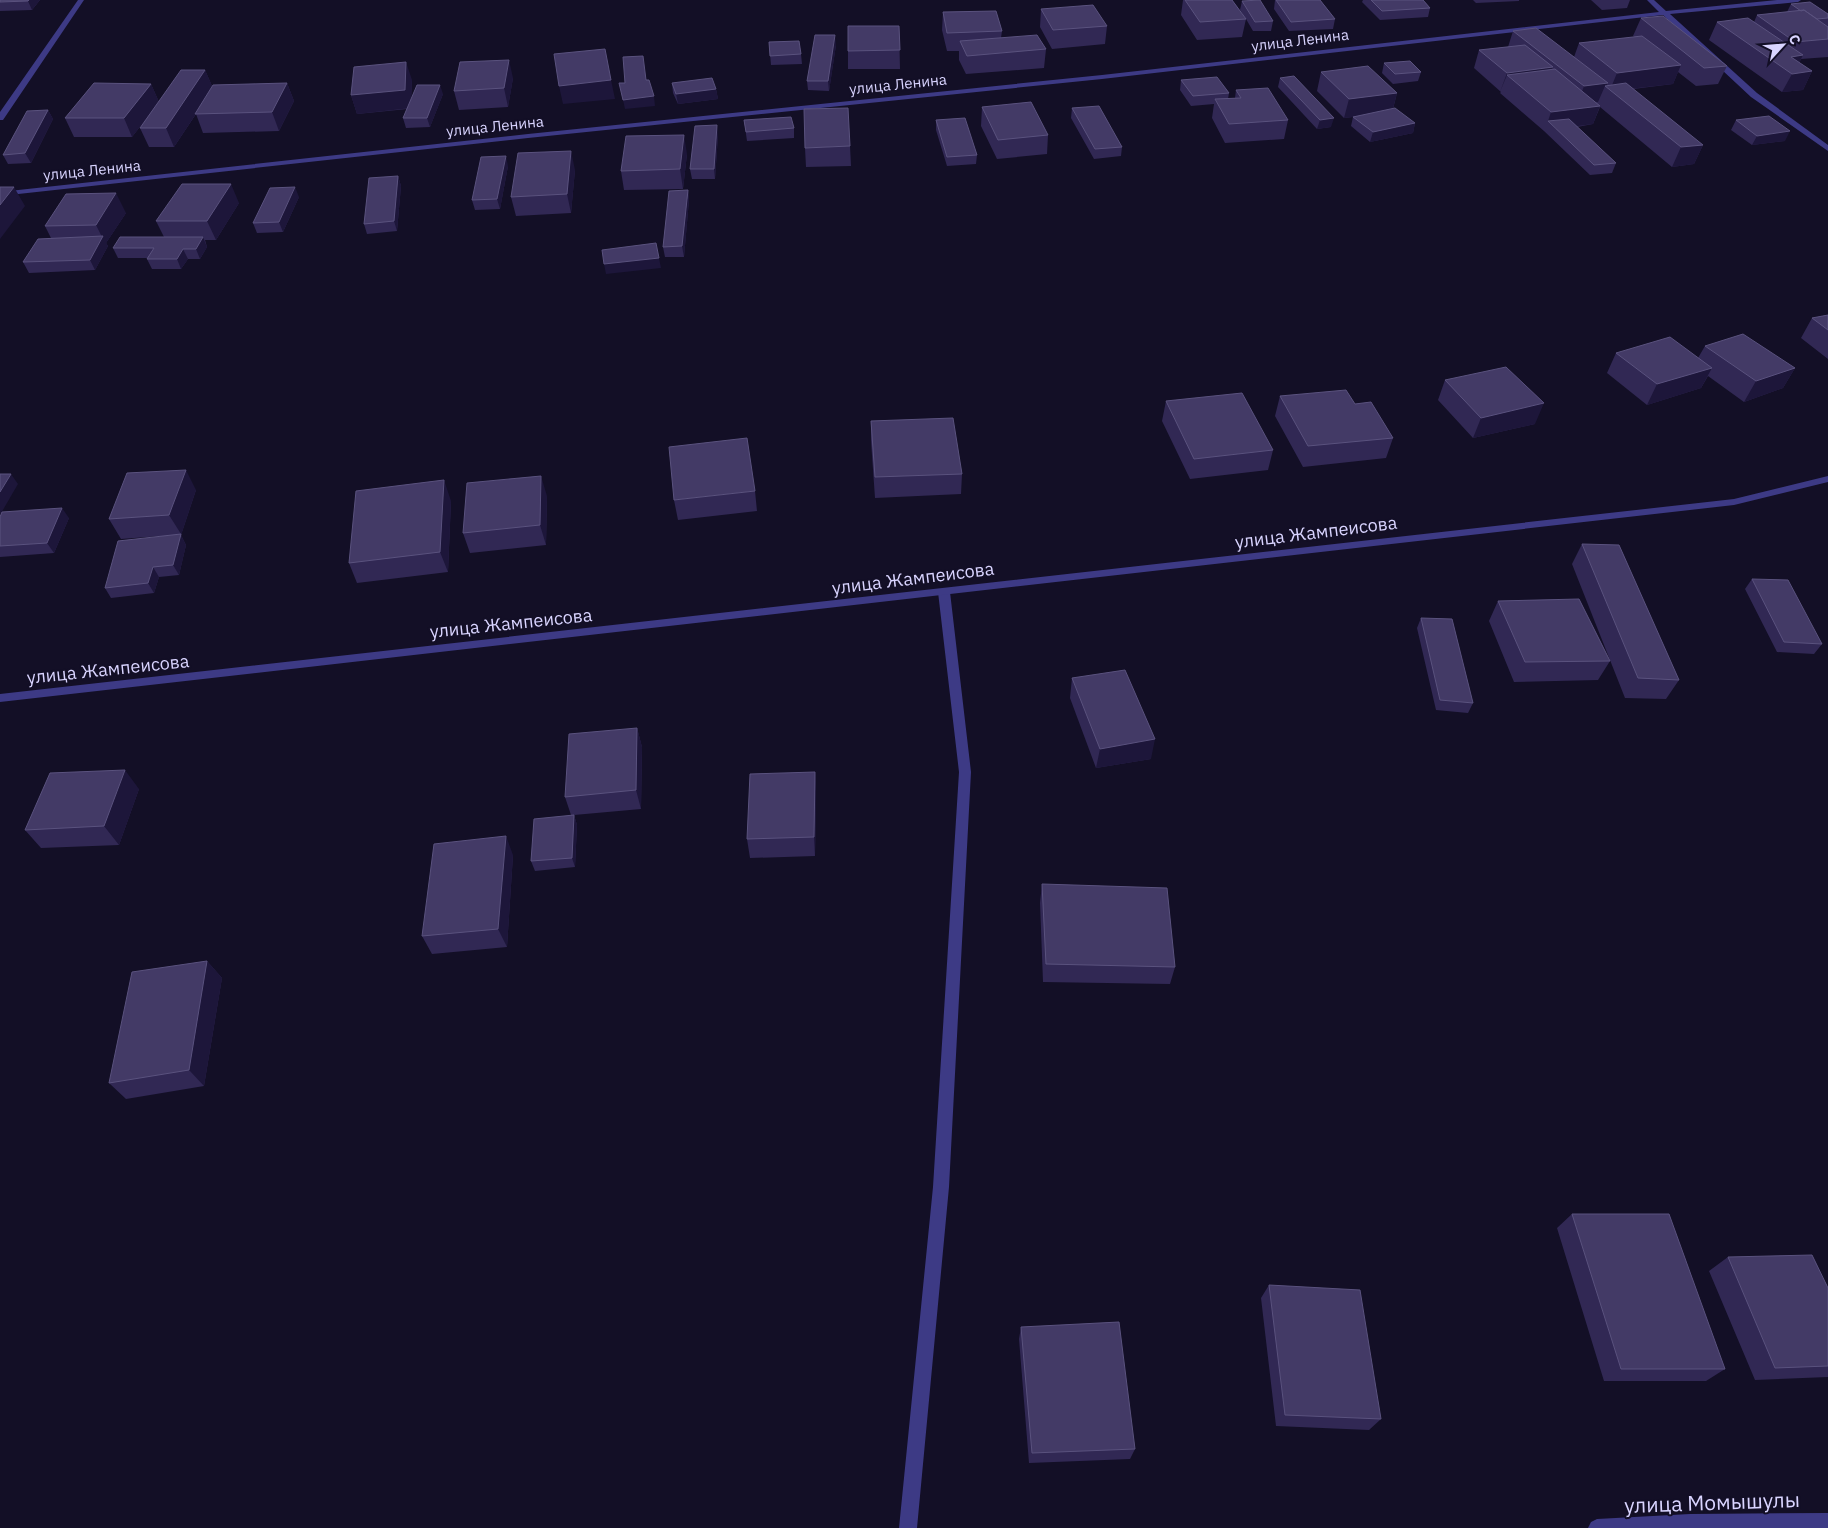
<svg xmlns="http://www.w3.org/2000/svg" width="1828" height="1528" font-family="'IBM Plex Sans',sans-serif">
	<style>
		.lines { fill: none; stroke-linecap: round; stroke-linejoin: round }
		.lane { fill: #3d3a85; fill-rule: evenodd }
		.street { fill: #3d3a85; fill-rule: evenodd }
		.wall { fill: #312854 }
		.shaded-wall { fill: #1d163a }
		.building { fill: #433a66; stroke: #5a527e }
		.labels { text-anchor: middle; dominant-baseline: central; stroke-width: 4; stroke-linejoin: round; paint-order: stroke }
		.far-street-label { font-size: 15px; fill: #d9d4ff; stroke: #130f26 }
		.street-label { font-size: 18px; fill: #d9d4ff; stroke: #130f26 }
		.near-street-label { font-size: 21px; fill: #d9d4ff; stroke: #130f26 }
	</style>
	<rect width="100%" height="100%" fill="#130f26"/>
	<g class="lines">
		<!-- lane -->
		<path class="lane" d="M944 588 950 592 971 772 949 1187 917 1528H899L933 1187 959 772 938 592Z"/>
		<!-- street -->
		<path class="street" d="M78 0H84L3 120H0V112Z
			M1647 0H1654L1666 11 1777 0H1801L1798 2 1670 14 1757 93 1828 145V151L1751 97 1663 15 1102 79 528 138 0 196V192L528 134 1102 75 1659 12Z
			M1828 476V482L1734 505 0 702V694L1734 499Z
			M1828 1513V1528H1588L1591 1522 1597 1519 1690 1514Z"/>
	</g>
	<!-- wall -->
	<path class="wall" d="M0 0H40L32 10 0 11Z
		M1183 0H1232L1245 18 1240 10 1242 1 1273 21 1271 31H1253L1246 19 1242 37 1197 40 1181 15Z
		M1275 0H1320L1335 19 1333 29 1289 31 1274 9Z
		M1363 0H1423L1430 8 1428 17 1380 20 1362 2Z
		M1473 0H1519V1L1476 3Z
		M1591 0H1630L1627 8 1602 10Z
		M1791 4 1828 14V57L1801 59 1799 63 1812 71 1803 90 1782 92 1709 40 1717 22H1754L1757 15 1787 12Z
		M1041 9 1107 26 1105 44 1052 49 1040 27Z
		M943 12 1002 31 1001 38 1046 49 1044 68 966 74 959 60V51H947L942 30Z
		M1641 18 1727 66 1718 84 1696 86 1678 72 1673 84 1633 89 1703 145 1694 164 1672 167 1600 107 1593 124 1577 127 1616 163 1612 173 1590 175 1544 131 1500 93 1501 92 1474 68 1479 50 1508 47 1513 31 1574 57 1579 43 1635 37 1633 36Z
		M899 26 900 69H848V51Z
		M769 42 801 54 802 64 771 65Z
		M836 45 829 91 808 90 807 81Z
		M1384 63 1421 72 1418 81 1393 84 1382 73Z
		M205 70 212 86 287 83 294 101 279 131 203 133 196 114 174 147H149L140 128 153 110 132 137H74L65 118 151 84 159 102Z
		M1321 72 1397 93 1393 109 1415 123 1413 133 1370 142 1351 126 1353 117 1344 118 1317 91Z
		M513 78 508 107 459 110 454 91Z
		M1280 78 1331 127 1317 129 1278 87Z
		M412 80 411 99 443 94 430 127 406 128 403 118 407 109 357 114 351 95Z
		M1181 80 1229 93 1228 99 1235 98 1236 90 1288 120 1284 139 1225 143 1212 118 1214 104 1191 106 1180 90Z
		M672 83 716 89 718 99 678 104 673 93Z
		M982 107 1048 135 1047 154 997 159 981 126Z
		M1072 108 1122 147 1121 156 1094 159 1071 118Z
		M48 110 53 119 31 163 8 164 3 155Z
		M744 120 794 128V138L747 141Z
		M936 120 977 155 976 164 947 166 936 130Z
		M1736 120 1785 141 1752 145 1731 130Z
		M718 135 715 179H692L690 169Z
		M850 146 851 166 806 167 805 148Z
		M687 154 683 189 624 190 621 171Z
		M508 166 500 209 475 210 472 200Z
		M575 170 571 213 516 216 511 197Z
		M398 176 401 186 397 231 367 234 364 224Z
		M688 190 689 200 684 257H665L663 247Z
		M299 197 283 232 257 233 253 223Z
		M239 203 216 240H205L207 247 200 259H188L181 269H152L147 259 148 258H118L113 248 164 237 156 221Z
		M126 213 106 243 108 246 95 270 29 273 23 262 51 238 45 226Z
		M1828 315V359L1801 338 1812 318Z
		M1705 346 1795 368 1783 388 1744 402 1708 376 1701 388 1647 405 1607 373 1616 353 1698 358Z
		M1445 380 1535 424 1473 438 1438 400Z
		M1280 396 1355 404 1393 438 1386 458 1303 467 1275 416Z
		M1166 401 1273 450 1268 470 1190 479 1162 421Z
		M871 421 962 474 961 494 875 498 871 441Z
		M196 490 181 535 186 545 179 575 159 577 154 593 111 598 105 588 161 536 121 539 109 519Z
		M755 491 757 511 678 520 674 500Z
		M547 496 546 545 470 553 463 533Z
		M451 501 448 572 357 583 349 563Z
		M0 517 69 518 54 553 0 557Z
		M1582 544 1679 680 1666 699 1625 698 1572 564Z
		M1752 579 1822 644 1814 654 1777 652 1745 589Z
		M1498 601 1610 661 1598 680 1514 682 1489 621Z
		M1421 618 1473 703 1468 713 1436 710 1417 628Z
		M1072 678 1151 759 1096 768 1070 698Z
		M637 728 642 747 641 809 574 815 577 825 575 867 535 871 531 861 571 815 565 797Z
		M815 772 816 791 815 856 750 858 747 839Z
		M139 789 119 845 41 848 25 830Z
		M513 855 507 947 432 954 422 936Z
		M1042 884 1175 967 1170 984 1043 982 1040 903Z
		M207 961 222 978 204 1086 126 1099 109 1083Z
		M1572 1214 1725 1369 1706 1381H1604L1557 1228Z
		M1728 1257 1828 1288V1377L1755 1380 1709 1271Z
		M1269 1285 1381 1419 1369 1430 1276 1426 1261 1298Z
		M1021 1327 1135 1449 1130 1459 1029 1463 1019 1339Z"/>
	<!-- shaded-wall -->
	<path class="shaded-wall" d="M29 0H40L32 10 28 1Z
		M835 35 836 45 829 91 828 81Z
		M1803 55 1794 73 1812 71 1803 90 1782 92 1792 74 1791 57Z
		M509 60 513 78 508 107 504 88Z
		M406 62 412 80 411 108 357 114 351 95Z
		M1681 65 1673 84 1611 91 1610 90 1617 73Z
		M1553 67 1547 86 1507 75 1500 92 1507 73Z
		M205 70 213 88 174 147 166 128Z
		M611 80 615 99 563 104 559 86Z
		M287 83 294 101 279 131 272 112Z
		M1608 83 1606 87 1605 86 1598 102 1577 105 1584 86Z
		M151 84 159 102 132 137 124 118Z
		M440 85 443 94 430 127 427 118Z
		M716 89 718 99 678 104 676 94Z
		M1397 93 1392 112 1344 118 1349 99Z
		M654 96 655 106 625 109 623 100Z
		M1600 106 1593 124 1556 129 1548 121 1551 112Z
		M48 110 53 119 31 163 25 153Z
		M1334 118 1331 127 1317 129 1320 120Z
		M1415 123 1413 133 1370 142 1373 132Z
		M717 125 718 135 715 179 714 169Z
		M1790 131 1785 141 1752 145 1757 136Z
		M684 135 687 154 683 189 680 169Z
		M1703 145 1694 164 1672 167 1681 147Z
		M571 151 575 170 571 213 567 194Z
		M506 156 508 166 500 209 497 199Z
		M398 176 401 186 397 231 394 221Z
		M231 184 239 203 216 240 207 221Z
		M14 187 25 206 0 239V205Z
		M295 187 299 197 283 232 279 222Z
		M688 190 689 200 684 257 682 246Z
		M116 193 126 213 106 243 108 246 95 270 90 260 102 237 96 225Z
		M203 237 207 247 200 259 196 249Z
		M183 249 188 259 181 269 177 259Z
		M659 258 661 268 606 274 604 264Z
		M1712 368 1701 388 1647 405 1657 384Z
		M1795 368 1783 388 1744 402 1756 381Z
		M1544 403 1535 424 1473 438 1481 418Z
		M186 470 196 490 181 535 186 545 179 575 173 565 181 534 169 515Z
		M11 474 18 484 0 515V492Z
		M541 476 547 496 546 545 540 525Z
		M444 480 451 501 448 572 440 552Z
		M62 508 69 518 54 553 47 543Z
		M153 567 159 577 154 593 148 583Z
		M637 728 642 747 641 809 636 790Z
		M1155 739 1151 759 1096 768 1100 749Z
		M125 770 139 789 119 845 104 826Z
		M815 772 816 791 815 856 814 837Z
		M574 815 577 825 575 867 572 858Z
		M506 836 513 855 507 947 498 929Z
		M207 961 222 978 204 1086 189 1070Z"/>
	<!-- building -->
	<path class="building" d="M0 0H29L28 1 0 2Z
		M1185 0H1232L1246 19 1200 22Z
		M1260 0 1273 21 1255 22 1242 1Z
		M1276 0H1320L1335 19 1291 22Z
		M1371 0H1423L1430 8 1382 11Z
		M1810 2 1828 14V18L1817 19 1804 10 1801 11 1791 4Z
		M1093 5 1107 26 1053 30 1041 9Z
		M1804 10 1828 27V39L1795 42 1757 15Z
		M996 11 1002 31 947 33 943 12Z
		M1663 16 1727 66 1704 68 1641 18Z
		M1748 18 1803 55 1791 57 1812 71 1792 74 1717 22Z
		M848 26H899L900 50 848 51Z
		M1536 28 1608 83 1584 86 1513 31Z
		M815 35H835L828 81H807Z
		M1037 35 1046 49 967 56 960 41Z
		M1642 36 1681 65 1617 73 1579 43Z
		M799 41 801 54 770 56 769 42Z
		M1525 45 1553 67 1507 73 1479 50Z
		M605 49 611 80 559 86 554 54Z
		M643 56 646 80H649L654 96 623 100 619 83H625L623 57Z
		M509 60 504 88 454 91 460 62Z
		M1410 61 1421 72 1395 74 1384 63Z
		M406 62 405 90 351 95 354 67Z
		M1368 66 1397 93 1349 99 1321 72Z
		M1555 69 1600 106 1551 112 1507 75Z
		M181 70H205L166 128H140Z
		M1294 76 1334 118 1320 120 1280 78Z
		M1217 77 1229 93 1193 96 1181 80Z
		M712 78 716 89 676 94 672 83Z
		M94 83 151 84 124 118H65Z
		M287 83 272 112 195 114 213 85Z
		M1626 83 1703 145 1681 147 1605 86Z
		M417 85H440L427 118H403Z
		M1268 88 1288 120 1229 124 1215 99 1241 98 1236 90Z
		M1031 102 1048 135 998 140 982 107Z
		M1099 106 1122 147 1095 149 1072 108Z
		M848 108 850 146 805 148 804 109Z
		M1395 108 1415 123 1373 132 1353 117Z
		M48 110 25 153 3 155 27 111Z
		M1769 116 1790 131 1757 136 1736 120Z
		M791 117 794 128 746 132 744 120Z
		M965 118 977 155 947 157 936 120Z
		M1569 119 1616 163 1594 165 1548 121Z
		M717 125 714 169H690L695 126Z
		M684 135 680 169 621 171 626 136Z
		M571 151 567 194 511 197 518 153Z
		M506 156 497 199 472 200 481 157Z
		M398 176 394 221 364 224 369 178Z
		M182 184H231L207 221H156Z
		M0 187H14L0 205Z
		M295 187 279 222 253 223 270 188Z
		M688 190 682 246 663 247 669 191Z
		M116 193 96 225 45 226 66 194Z
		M103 236 90 260 23 262 38 239Z
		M120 237H203L196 249H183L177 259H147L154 248H113Z
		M656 243 659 258 604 264 602 250Z
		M1828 315V330L1812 318Z
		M1743 334 1795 368 1756 381 1705 346Z
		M1670 337 1712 368 1657 384 1616 353Z
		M1506 367 1544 403 1481 418 1445 380Z
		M1346 390 1355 404 1371 402 1393 438 1308 446 1280 396Z
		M1242 393 1273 450 1194 459 1166 401Z
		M953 418 962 474 875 477 871 421Z
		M747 438 755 491 674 500 669 447Z
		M186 470 169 515 109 519 127 473Z
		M0 474H11L0 492Z
		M541 476 540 525 463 533 467 483Z
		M444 480 440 552 349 563 356 491Z
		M62 508 47 543 0 546V517L2 512Z
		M181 534 173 565 153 567 148 583 105 588 118 541Z
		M1582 544 1619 545 1679 680 1638 678Z
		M1752 579 1788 580 1822 644 1784 642Z
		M1579 599 1610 661 1525 662 1498 601Z
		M1421 618 1452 619 1473 703 1440 700Z
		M1125 670 1155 739 1100 749 1072 678Z
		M637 728 636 790 565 797 569 734Z
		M125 770 104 826 25 830 50 773Z
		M815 772 814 837 747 839 750 774Z
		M574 815 572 858 531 861 534 819Z
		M506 836 498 929 422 936 434 844Z
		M1042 884 1167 888 1175 967 1046 964Z
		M207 961 189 1070 109 1083 132 972Z
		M1572 1214H1669L1725 1369H1621Z
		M1812 1255 1828 1288V1366L1775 1368 1728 1257Z
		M1269 1285 1360 1290 1381 1419 1285 1415Z
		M1119 1322 1135 1449 1032 1453 1021 1327Z"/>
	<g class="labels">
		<!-- far-street labels -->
		<g class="far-street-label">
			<text transform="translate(1300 40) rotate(-7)">улица Ленина</text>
			<text transform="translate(898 84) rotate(-6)">улица Ленина</text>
			<text transform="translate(495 126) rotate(-6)">улица Ленина</text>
			<text transform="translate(92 170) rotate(-6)">улица Ленина</text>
		</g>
		<!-- street labels -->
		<g class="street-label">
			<text transform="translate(1316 532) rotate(-7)">улица Жампеисова</text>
			<text transform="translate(913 578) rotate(-7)">улица Жампеисова</text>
			<text transform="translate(511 623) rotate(-6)">улица Жампеисова</text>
			<text transform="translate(108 669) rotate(-6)">улица Жампеисова</text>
		</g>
		<!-- near-street labels -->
		<g class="near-street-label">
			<text transform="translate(1712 1502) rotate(-2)">улица Момышулы</text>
		</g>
	</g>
	<!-- north arrow -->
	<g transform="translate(1783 45) rotate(64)" stroke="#130f26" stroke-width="4" paint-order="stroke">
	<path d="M0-4L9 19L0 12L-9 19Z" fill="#d9d4ff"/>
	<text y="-8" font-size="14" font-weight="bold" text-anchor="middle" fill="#d9d4ff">С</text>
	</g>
</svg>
